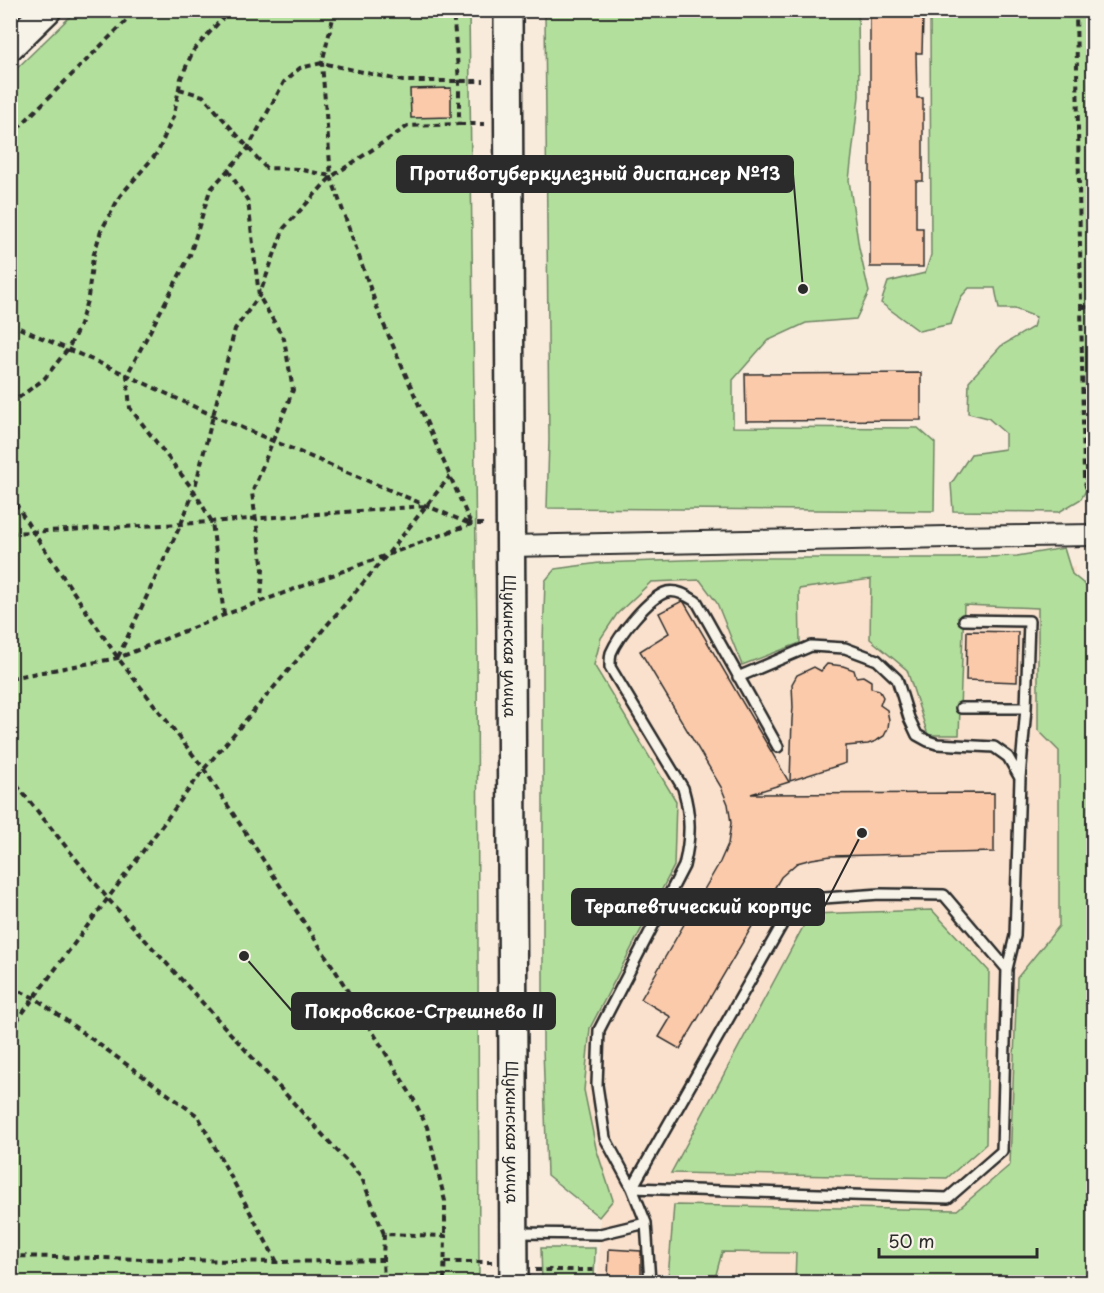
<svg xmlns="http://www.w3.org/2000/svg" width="1104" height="1293" font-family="'Playpen Sans',sans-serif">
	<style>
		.built { fill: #f9e1cd }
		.green { fill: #b3df9d; stroke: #6f8564; stroke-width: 1.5 }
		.building { fill: #fbcaab; stroke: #2b2b2b; stroke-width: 1.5 }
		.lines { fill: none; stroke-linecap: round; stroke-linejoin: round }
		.lane-casing { stroke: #2b2b2b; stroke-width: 14 }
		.street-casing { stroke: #2b2b2b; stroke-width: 24 }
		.secondary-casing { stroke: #2b2b2b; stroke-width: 32 }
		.path { stroke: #2b2b2b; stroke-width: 4; stroke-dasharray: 6 4.5; stroke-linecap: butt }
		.lane { stroke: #f7f3e8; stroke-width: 9 }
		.street { stroke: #f7f3e8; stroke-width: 20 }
		.secondary { stroke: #f7f3e8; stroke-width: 27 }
		.labels { text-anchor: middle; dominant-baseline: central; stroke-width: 4.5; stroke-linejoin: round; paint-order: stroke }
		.street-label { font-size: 16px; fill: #2b2b2b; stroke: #f7f3e8 }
		.leader { fill: none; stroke: #2b2b2b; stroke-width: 2 }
		.callout-dot { fill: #2b2b2b; stroke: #f7f3e8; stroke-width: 2 }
		.callout { fill: #2b2b2b; stroke: #2b2b2b; stroke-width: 2 }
		.callout-label { font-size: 18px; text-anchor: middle; font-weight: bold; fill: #fff }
	</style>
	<rect width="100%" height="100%" fill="#f8ebdc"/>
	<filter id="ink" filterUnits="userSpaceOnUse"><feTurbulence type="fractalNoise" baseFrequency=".0167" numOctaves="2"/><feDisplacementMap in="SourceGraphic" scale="12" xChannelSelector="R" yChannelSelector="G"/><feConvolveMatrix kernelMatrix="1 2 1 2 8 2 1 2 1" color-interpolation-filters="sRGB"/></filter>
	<g filter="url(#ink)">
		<!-- built -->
		<path class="built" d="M1075 566 1067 1282H598L600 1217 548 1174 550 572Z"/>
		<!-- green -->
		<path class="green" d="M76 11H469L477 630 479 1282H11V74Z
			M545 11H1093L1094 476 1081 499 1059 512 953 511 951 484 971 454 1005 449V433L988 418 968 413 969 381 1001 346 1033 327 1036 317 1015 309H999L995 288H969L961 297 951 324 919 331 881 303 888 282 925 273 931 255 930 16 923 13H858L859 96 849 180 859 248 869 292 856 319 806 323 767 341 733 380V427L918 428 935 443 934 511 547 508 549 440Z
			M1064 548 1072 574 1094 592 1093 1282H795L796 1253 722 1252 714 1282H672L668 1278 674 1205 957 1210 1010 1165 1017 978 1059 926V751L1038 730V608L964 605 959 735H928L907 670 870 639 871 579 799 589 800 643 742 665 717 603 700 580 651 582 617 614 601 638 594 665 676 801 674 866 590 1028 584 1090 596 1148 613 1200 599 1217 547 1175 543 1047V641L545 581 555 569 599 563 741 558H955L1017 556Z
			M932 910 989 971 986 1144 947 1178 671 1173 810 914Z
			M541 1248H595L594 1282H542Z"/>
		<!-- building -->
		<path class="building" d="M870 17H923L922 53H916L917 98H923V181H916V228H923V267H870Z
			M451 88V117L411 118 410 89Z
			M921 373V420L746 421 745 374Z
			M682 601 684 602 789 782 751 794 994 793V852L831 856 812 859 797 863 781 877 680 1049 659 1037 671 1017 641 999 720 862 728 844 731 823 728 804 721 787 640 651 669 633 659 613Z
			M967 631 1018 632 1017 682 966 680Z
			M827 664 843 666 854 670 856 677 863 676 871 681V688L879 690 883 697 880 705 887 710 889 720 888 728 884 736 876 741 868 744 846 746V763L790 781 792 719 793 708 792 684 797 675 814 667 821 671Z
			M609 1249 641 1251V1282H608Z"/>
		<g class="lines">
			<defs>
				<path id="lane" d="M964 620 1029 621 1026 708 1020 778
					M738 677 811 646 845 648 877 660 897 679 909 718 917 735 928 741 937 744 994 747 1008 757 1020 778 1015 936 1007 969
					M961 708H1026
					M632 1188 796 900 880 894 944 895 1007 969 1002 1151 948 1198 632 1188 646 1223
					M632 1188 605 1138 597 1085 599 1030 684 866C691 837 691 816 683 788L610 667C610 662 610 657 611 653 618 636 649 597 667 592 679 590 687 596 697 602L778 747
					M518 1233 600 1234 646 1223 650 1282"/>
				<path id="street" d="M510 546 947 537 1094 535"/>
				<g id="secondary">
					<path id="s1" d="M508 10 514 1282"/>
					<path d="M10 46 47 10"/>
				</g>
			</defs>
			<!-- lane casing -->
			<use href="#lane" class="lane-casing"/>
			<!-- street casing -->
			<use href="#street" class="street-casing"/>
			<!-- secondary casing -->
			<use href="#secondary" class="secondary-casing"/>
			<!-- path -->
			<path class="path" d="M335 10 322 63 331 177 380 316 471 524
				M1076 10 1084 478 1093 516
				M179 89 203 96 266 168 298 169 331 176
				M459 124H484
				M10 136 137 10
				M228 170 248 201 259 296 284 339 293 390 252 493 263 569 261 601
				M1081 307H1094
				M10 324 127 375 214 416 470 524
				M10 404 44 379 68 349 80 325 88 297 93 257 101 231 120 196 158 152 174 114 181 78 193 51 230 10
				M1084 478H1094
				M10 494 33 532 118 658 204 769 335 970 413 1098 427 1127 445 1201V1236
				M10 533 181 524 426 506
				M224 615 212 522 194 491 130 408 127 375 190 255 210 190 248 148 284 82 300 68 322 63 403 81H484
				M118 657 181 524 194 491 235 329 259 296 284 228 331 177 408 126 459 124V81L453 10
				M10 678 118 658 224 615 471 524H487
				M10 777 108 899 362 1178 384 1234
				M10 987 35 998 198 1116 277 1262
				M10 1030 204 769 387 555 450 476
				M10 1256 277 1262 383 1260
				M445 1262H492
				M535 1270H598
				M384 1282 383 1260 384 1234 445 1236 444 1282"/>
			<!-- lane -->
			<use href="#lane" class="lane"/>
			<!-- street -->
			<use href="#street" class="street"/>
			<!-- secondary -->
			<use href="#secondary" class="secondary"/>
		</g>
	</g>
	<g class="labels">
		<!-- street labels -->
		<g class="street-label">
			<text stroke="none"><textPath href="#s1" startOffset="636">Щукинская улица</textPath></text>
			<text stroke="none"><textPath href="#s1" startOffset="1122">Щукинская улица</textPath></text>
		</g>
	</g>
	<!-- callouts -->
	<path class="leader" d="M803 289L793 174M862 833L824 907M244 956L292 1011"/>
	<g class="callout-dot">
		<circle cx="803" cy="289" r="6"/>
		<circle cx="862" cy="833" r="6"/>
		<circle cx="244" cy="956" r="6"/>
	</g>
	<g class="callout">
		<rect x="397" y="156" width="396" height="36" rx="6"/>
		<rect x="572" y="889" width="252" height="36" rx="6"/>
		<rect x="292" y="993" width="263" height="36" rx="6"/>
	</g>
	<g class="callout-label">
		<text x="595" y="180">Противотуберкулезный диспансер №13</text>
		<text x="698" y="913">Терапевтический корпус</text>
		<text x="424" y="1018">Покровское-Стрешнево II</text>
	</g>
	<!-- margin -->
	<rect width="1104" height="1293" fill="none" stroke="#f7f3e8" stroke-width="36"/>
	<rect x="18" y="18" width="1068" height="1257" fill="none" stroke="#2b2b2b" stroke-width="2" filter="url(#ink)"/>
	<!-- scale -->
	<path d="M879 1248v9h158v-9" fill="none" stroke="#2b2b2b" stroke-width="3"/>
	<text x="888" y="1248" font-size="18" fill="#2b2b2b" stroke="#f7f3e8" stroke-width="4.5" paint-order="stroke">50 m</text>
</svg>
